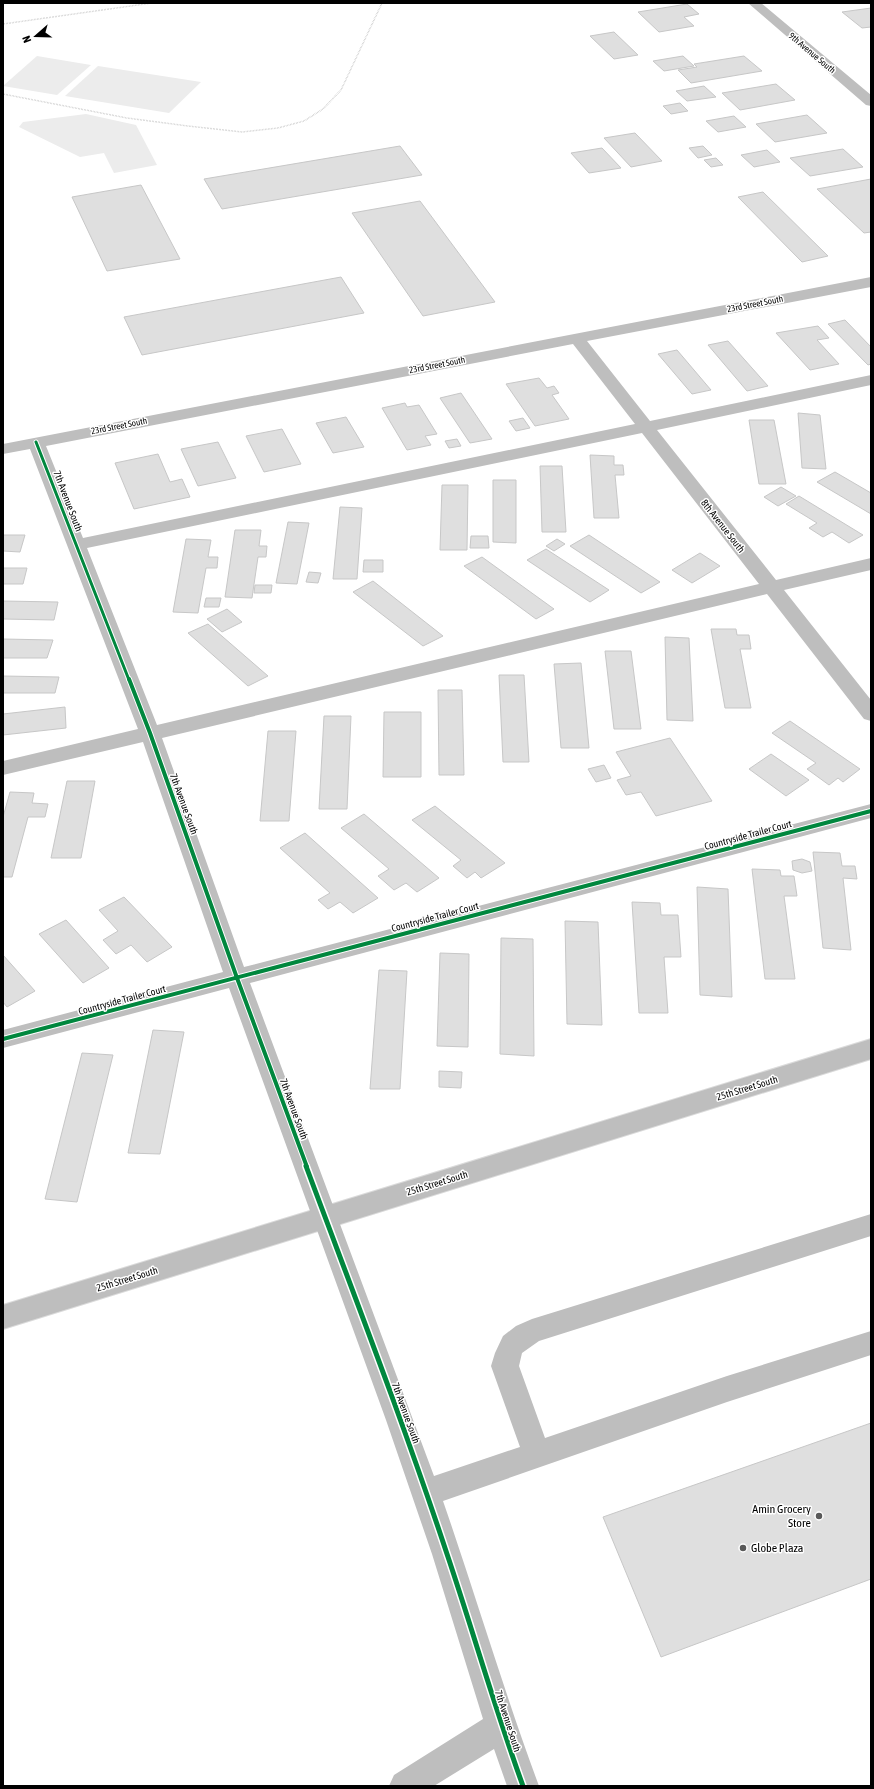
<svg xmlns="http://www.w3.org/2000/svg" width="874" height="1789" font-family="'Asap Condensed',sans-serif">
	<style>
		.green { fill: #ececec }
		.building { fill: #dfdfdf; stroke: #c7c7c7 }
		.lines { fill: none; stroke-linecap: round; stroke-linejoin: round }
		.major-casing { stroke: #dbdbdb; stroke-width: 2 }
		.path { stroke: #b9b9b9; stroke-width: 1.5; stroke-dasharray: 0.5 1; stroke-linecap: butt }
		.minor { fill: #bebebe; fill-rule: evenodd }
		.major { fill: #bebebe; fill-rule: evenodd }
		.cycleway-far2-casing { stroke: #fff; stroke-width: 5 }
		.cycleway-far1-casing { stroke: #fff; stroke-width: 6 }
		.cycleway-casing { stroke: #fff; stroke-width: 8 }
		.cycleway-far2 { stroke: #00873e; stroke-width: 3 }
		.cycleway-far1 { stroke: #00873e; stroke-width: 4 }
		.cycleway { stroke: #00873e; stroke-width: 5 }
		.poi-dot { fill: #595959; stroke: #fff; stroke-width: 1.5 }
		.labels { text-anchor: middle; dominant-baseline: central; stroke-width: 3; stroke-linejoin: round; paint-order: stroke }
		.far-street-label { font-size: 9px; fill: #000; stroke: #fff }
		.street-label { font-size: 10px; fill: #000; stroke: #fff }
		.near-poi-label { font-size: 12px; fill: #000; stroke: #fff; text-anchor: end }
	</style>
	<rect width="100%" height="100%" fill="#fff"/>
	<!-- green -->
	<path class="green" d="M37 56 91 65 57 95 3 86Z
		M98 66 201 82 169 113 65 96Z
		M86 114 136 125 157 165 114 173 104 153 80 157 19 127 23 122Z"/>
	<!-- building -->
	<path class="building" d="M687 4 699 14 684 17 694 26 659 32 638 12Z
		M871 8V27L862 28 842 12Z
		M614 32 638 55 614 59 590 36Z
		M683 56 694 66 664 71 653 61Z
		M744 56 762 71 691 83 678 70 697 67 694 64Z
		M776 84 795 100 740 110 722 93Z
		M704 86 716 97 687 101 676 91Z
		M680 103 688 111 671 114 663 106Z
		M807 115 827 133 775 142 756 124Z
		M734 116 746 127 718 132 706 121Z
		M635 133 662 161 631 167 604 138Z
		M400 146 422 175 222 209 204 179Z
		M703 146 712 155 698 158 689 148Z
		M602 148 621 168 589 173 571 153Z
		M843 149 863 167 810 176 790 158Z
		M767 150 780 162 754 167 741 155Z
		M716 158 723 165 711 167 704 160Z
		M871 179V232L864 233 817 189Z
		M141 185 180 259 107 271 72 197Z
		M763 192 828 256 802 262 738 197Z
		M420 201 495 302 423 316 352 213Z
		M341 277 364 313 142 355 124 317Z
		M845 320 871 347V364L868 365 828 324Z
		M818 326 829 338 817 340 839 364 810 370 776 333Z
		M728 341 768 386 747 391 708 345Z
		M677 350 711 390 692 394 658 354Z
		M539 378 547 388 554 386 559 393 552 395 569 419 535 426 506 384Z
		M461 393 492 439 470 443 440 398Z
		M405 403 407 407 419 405 437 434 425 436 431 445 407 450 382 408Z
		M798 413 820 415 826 469 802 468Z
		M346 417 364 447 333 453 316 423Z
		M523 418 530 428 516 431 509 421Z
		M749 420H774L786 484H759Z
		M282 429 301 464 264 472 246 436Z
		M457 439 461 446 449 448 445 441Z
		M218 442 236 478 198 486 181 449Z
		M158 454 170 482 182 479 190 497 134 509 115 463Z
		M590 455 614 456V465H623L624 475H615L619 518H594Z
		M540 466H562L566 532H542Z
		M835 472 871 493V514L817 482Z
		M493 480H516V543L493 542Z
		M442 485H468L467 550H440Z
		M781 487 796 496 778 506 764 497Z
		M799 496 863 535 849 543 832 532 823 537 809 528 817 523 786 504Z
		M340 507 362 508 357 579H333Z
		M288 522 309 523 297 584 276 583Z
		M235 530H261L259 546H267L266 557H258L252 598 225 597Z
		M3 535H25L20 552 3 551Z
		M589 535 660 582 641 593 570 546Z
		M471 536H488L489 548H470Z
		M186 539 211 540 208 557H218L217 568H206L198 613 173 612Z
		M557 539 565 544 554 551 546 546Z
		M546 549 609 590 590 602 527 560Z
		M700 553 720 566 692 583 672 570Z
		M482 557 554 609 536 619 464 566Z
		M364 560H383V572H363Z
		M3 568H27L23 584H3Z
		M309 572 321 573 318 583 306 582Z
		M373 581 443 636 423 646 353 592Z
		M255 585H272L271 593H254Z
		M206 598H221L219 607H204Z
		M3 601 58 602 54 620 3 619Z
		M227 609 242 622 222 632 207 619Z
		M208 624 268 676 248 686 188 633Z
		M711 629H736L737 635H749L751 649H740L751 708H725Z
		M665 637 689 638 693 721 667 720Z
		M3 639 53 640 47 658H3Z
		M605 651H631L641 729H614Z
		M581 663 589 748H561L554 664Z
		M499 675H524L529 762H503Z
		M3 676 59 677 55 693H3Z
		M438 690H462L464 775H439Z
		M65 707 66 728 3 735V714Z
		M384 712H421V777H383Z
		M324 716H351L347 809H319Z
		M790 721 860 769 843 782 838 778 829 785 807 769 816 763 772 733Z
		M268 731H296L289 821H260Z
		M670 738 712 801 656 816 641 792 626 795 617 780 631 776 616 752Z
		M771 754 809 780 786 796 749 769Z
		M604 765 611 778 596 782 588 769Z
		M67 781H95L81 858H51Z
		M10 792 34 793 32 803 48 804 45 817H28L12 877H3V817Z
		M435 806 505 863 481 878 475 872 467 878 453 866 461 860 412 820Z
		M364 814 439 878 417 892 406 883 394 890 378 876 389 869 341 828Z
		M305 833 378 898 353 913 340 902 328 909 318 900 330 893 280 848Z
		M813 852 840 853 842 866H855L857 879 843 878 851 950 823 948Z
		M802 859 810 862 812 871 802 873 793 870 792 861Z
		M752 869 780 870 781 876H794L797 896H784L795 979H765Z
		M697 887 728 889 732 997 700 995Z
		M124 897 172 947 147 962 131 945 116 954 103 940 118 931 99 910Z
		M632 902 660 903 661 915H678L681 957H664L668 1013H639Z
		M66 920 109 968 83 983 39 934Z
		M565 921 598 922 602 1025 567 1024Z
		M501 938 533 939 534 1056 500 1054Z
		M440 953 469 954 468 1047 437 1046Z
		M3 955 35 991 7 1007 3 1002Z
		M379 970 407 971 400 1089H370Z
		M153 1030 184 1032 160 1154 128 1153Z
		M82 1053 113 1055 77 1202 45 1199Z
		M439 1071 462 1072 461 1088 439 1087Z
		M871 1423V1579L661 1657 603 1517Z"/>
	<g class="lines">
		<defs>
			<path id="major" d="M871 1039V1059L3 1329V1305Z"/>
		</defs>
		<!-- major casing -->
		<use href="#major" class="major-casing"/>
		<!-- path -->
		<path class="path" d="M3 24 152 3
			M3 94 127 118 188 126 242 132 278 128 304 121 323 109 341 90 382 3"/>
		<!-- minor -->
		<path class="minor" d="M748 3H761L871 95V106L866 105Z
			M871 277V287L587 341 650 421 871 375V385L657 430 776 580 871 558V570L784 590 871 700V721L864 719 767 594 162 738 244 967 871 804V818L250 983 434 1476 520 1447 491 1366 495 1353 503 1336 516 1326 532 1319 871 1214V1236L539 1341 522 1353 519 1366 545 1438 727 1376 871 1331V1355L727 1402 443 1501C476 1596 504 1692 539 1786H507L494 1749 434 1786H389L394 1775 483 1719 432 1554 386 1420 229 988 3 1048V1030L223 972 143 742 3 775V761L138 729 30 449 3 454V444ZM573 344 635 424 83 538 46 446ZM642 433 759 584 157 725 87 548Z"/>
		<!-- major -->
		<use href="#major" class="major"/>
		<defs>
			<path id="cycleway-far2" d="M36 442 129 680"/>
			<path id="cycleway-far1" d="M129 679 150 733 237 978 307 1167
				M3 1039 871 811"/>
			<path id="cycleway" d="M306 1166C354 1295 404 1424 447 1554 473 1631 495 1709 523 1786"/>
		</defs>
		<!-- cycleway-far2 casing -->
		<use href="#cycleway-far2" class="cycleway-far2-casing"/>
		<!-- cycleway-far1 casing -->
		<use href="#cycleway-far1" class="cycleway-far1-casing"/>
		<!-- cycleway casing -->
		<use href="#cycleway" class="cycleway-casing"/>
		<!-- cycleway-far2 -->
		<use href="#cycleway-far2" class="cycleway-far2"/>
		<!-- cycleway-far1 -->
		<use href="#cycleway-far1" class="cycleway-far1"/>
		<!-- cycleway -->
		<use href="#cycleway" class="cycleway"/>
	</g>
	<!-- markers -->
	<g class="poi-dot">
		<circle cx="819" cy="1516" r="4"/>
		<circle cx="743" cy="1548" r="4"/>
	</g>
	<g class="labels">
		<!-- far-street labels -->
		<g class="far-street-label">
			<text transform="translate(812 53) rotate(40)">9th Avenue South</text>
			<text transform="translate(755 304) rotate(-11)">23rd Street South</text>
			<text transform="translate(437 365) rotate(-11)">23rd Street South</text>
			<text transform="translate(119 426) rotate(-11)">23rd Street South</text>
		</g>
		<!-- street labels -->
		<g class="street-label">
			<text transform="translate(68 501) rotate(69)">7th Avenue South</text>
			<text transform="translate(723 526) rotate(52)">8th Avenue South</text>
			<text transform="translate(184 804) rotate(70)">7th Avenue South</text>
			<text transform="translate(748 835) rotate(-15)">Countryside Trailer Court</text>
			<text transform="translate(435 917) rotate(-15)">Countryside Trailer Court</text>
			<text transform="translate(122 1000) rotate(-15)">Countryside Trailer Court</text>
			<text transform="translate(747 1088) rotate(-17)">25th Street South</text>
			<text transform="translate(294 1109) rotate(70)">7th Avenue South</text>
			<text transform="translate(437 1183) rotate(-17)">25th Street South</text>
			<text transform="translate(127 1279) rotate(-17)">25th Street South</text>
			<text transform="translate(406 1413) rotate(70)">7th Avenue South</text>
			<text transform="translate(508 1721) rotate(72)">7th Avenue South</text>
		</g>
		<!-- near-poi labels -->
		<g class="near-poi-label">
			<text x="811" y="1509">Amin Grocery<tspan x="811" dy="14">Store</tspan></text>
			<text x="751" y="1548" text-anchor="start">Globe Plaza</text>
		</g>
	</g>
	<!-- border -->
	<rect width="874" height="1789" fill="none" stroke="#000000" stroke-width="8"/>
	<!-- north arrow -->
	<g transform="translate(36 36) rotate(250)" stroke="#ffffff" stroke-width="3" paint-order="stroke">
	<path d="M0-3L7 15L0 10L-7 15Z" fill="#000000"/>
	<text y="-6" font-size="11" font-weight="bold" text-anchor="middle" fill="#000000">N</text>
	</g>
</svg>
